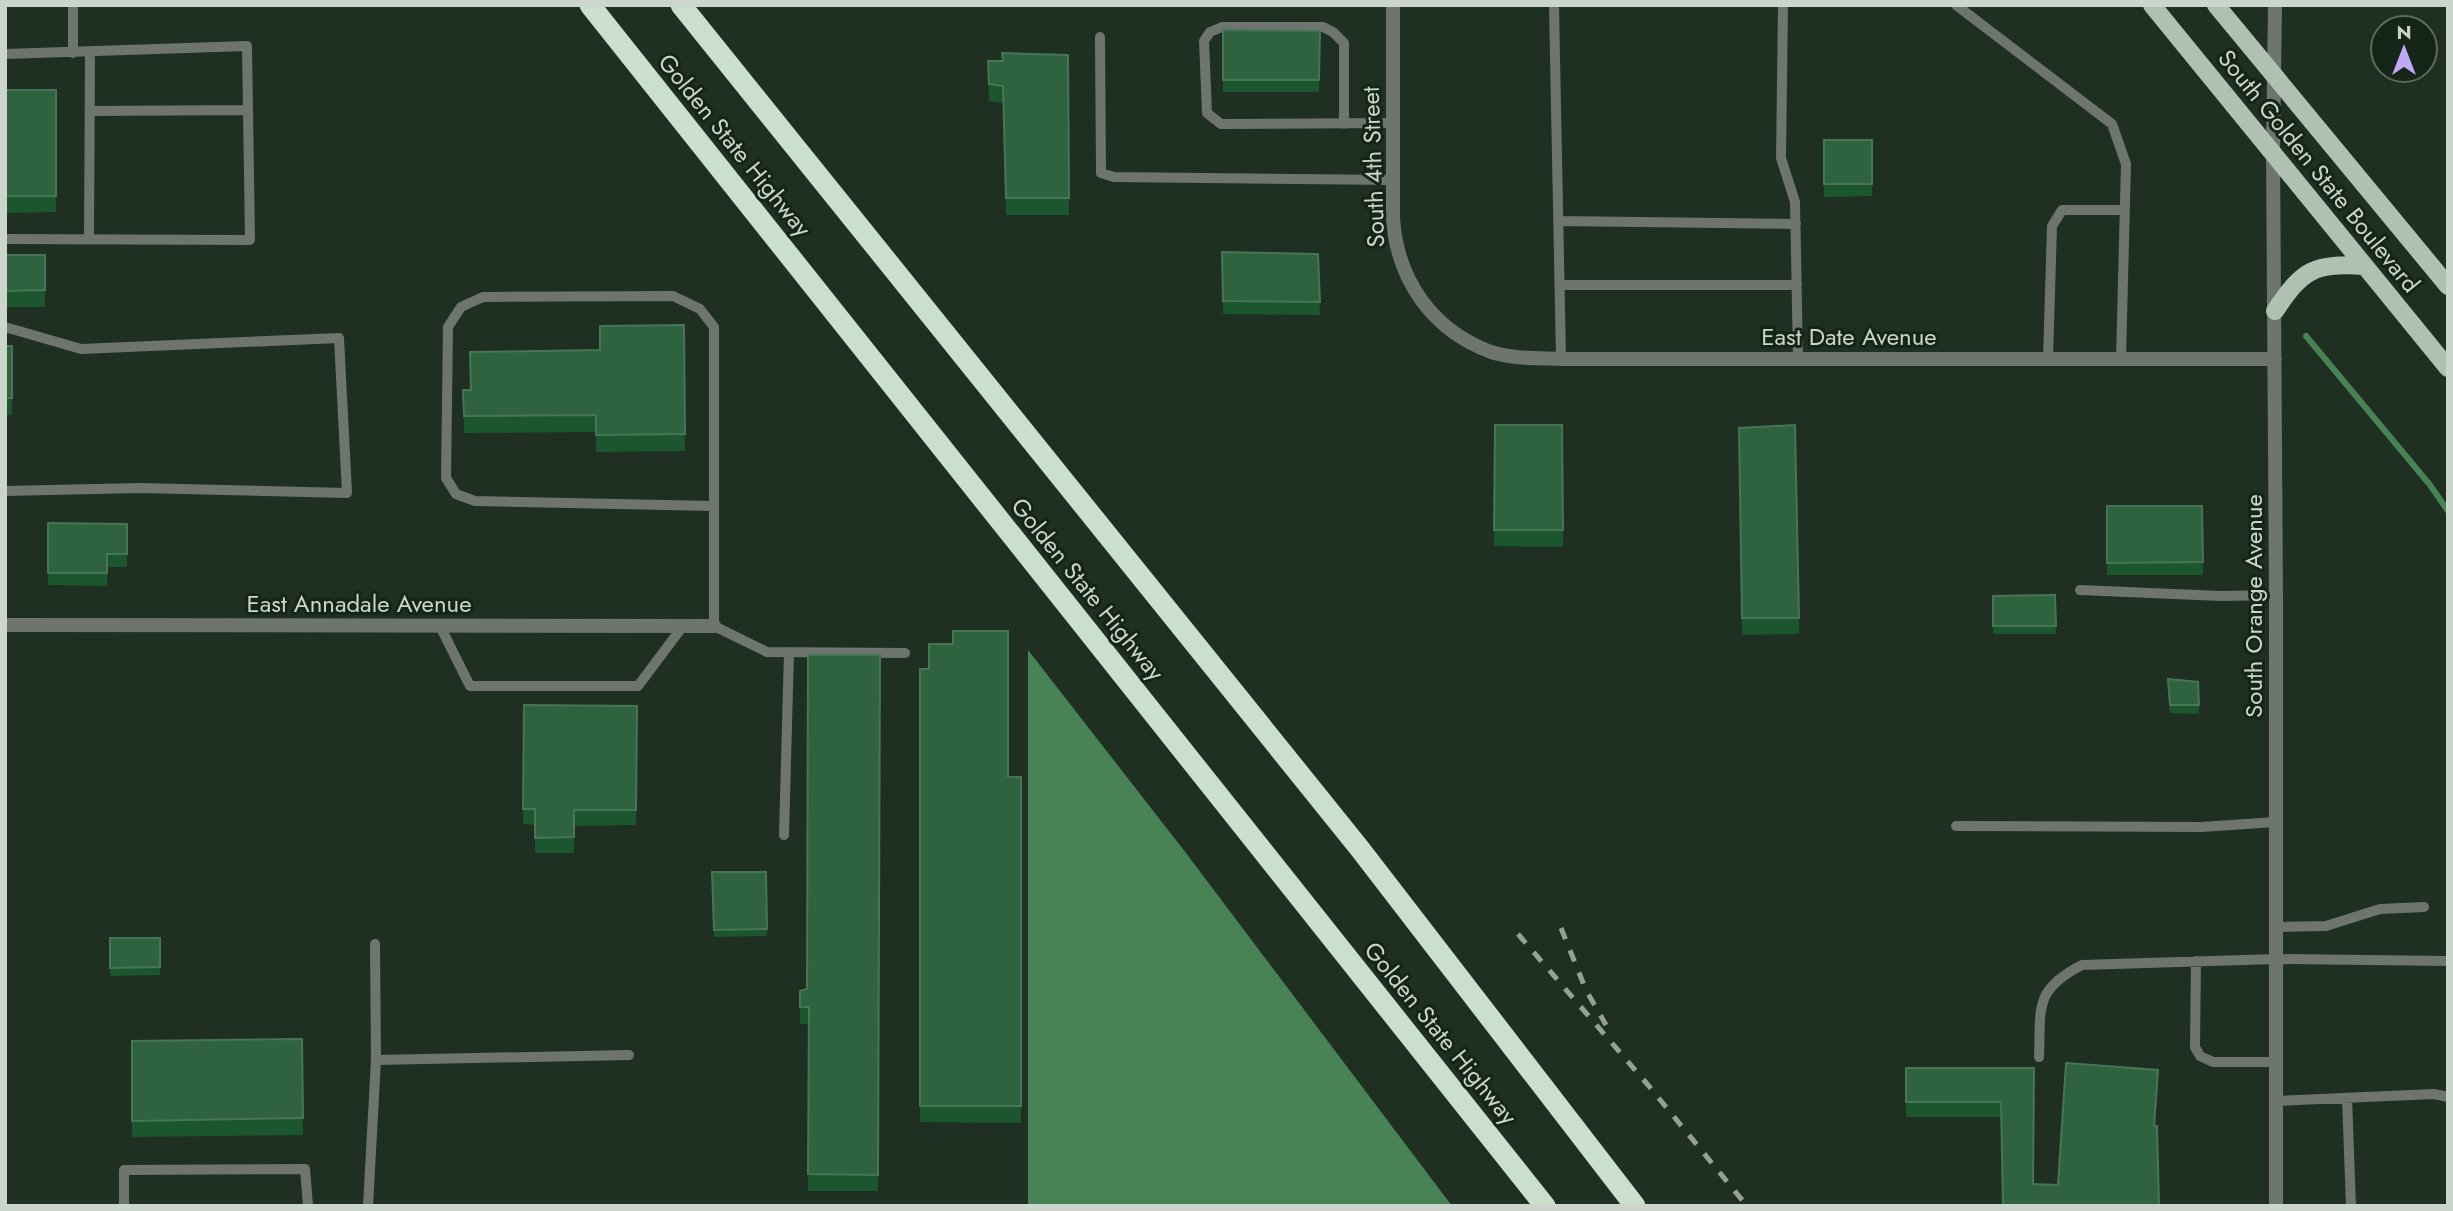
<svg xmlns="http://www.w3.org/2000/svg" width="2453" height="1211" font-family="Jost,sans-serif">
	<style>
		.water { fill: #498255 }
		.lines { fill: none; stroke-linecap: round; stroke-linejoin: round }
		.stream { stroke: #498255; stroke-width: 6 }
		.service { stroke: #6d756e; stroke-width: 10 }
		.minor { stroke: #6d756e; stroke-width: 14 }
		.primary { stroke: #b0c1b2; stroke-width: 18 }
		.motorway { stroke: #cbdfcd; stroke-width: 21 }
		.rail { stroke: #95a197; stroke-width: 5; stroke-dasharray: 12 12; stroke-linecap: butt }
		.wall { fill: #1c562e }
		.shaded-wall { fill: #154022 }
		.building { fill: #2f633f; stroke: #477555; stroke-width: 2 }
		.labels { text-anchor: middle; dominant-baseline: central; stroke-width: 6; stroke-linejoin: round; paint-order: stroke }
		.street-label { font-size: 24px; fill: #cbd5cc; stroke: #152518 }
	</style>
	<rect width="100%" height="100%" fill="#1f2f22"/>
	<!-- water -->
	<path class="water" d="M1028 650 1186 853 1452 1206H1028Z"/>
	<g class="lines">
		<!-- stream -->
		<path class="stream" d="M2306 336 2430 485 2448 511"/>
		<!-- service -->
		<path class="service" d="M1554 5 1561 359
			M1783 5 1781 158 1795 202 1798 359
			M1956 5 2112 124 2126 164 2121 359
			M1100 37 1101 173 1114 177 1393 180
			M73 53V5
			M5 54 247 46 250 240 5 239
			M90 111 248 110
			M1344 124V43L1333 32 1323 27H1222L1210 32 1204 41 1207 113 1221 124 1393 123
			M1558 221 1796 224
			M89 239 90 52
			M1560 285H1797
			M5 327 81 349 339 338 347 493 140 488 5 491
			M2048 359 2052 226 2062 210H2125
			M714 506 475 501 456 494 446 478 448 327 461 307 483 297 673 296 700 309 714 327V626L767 652 905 653
			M2080 590 2221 596 2276 595
			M440 626 470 686H638L683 626
			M1956 826 2201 827 2276 822
			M784 835 789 652
			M2276 927 2326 926 2380 909 2424 907
			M2196 961 2195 1047 2200 1056 2213 1062H2276
			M2039 1057C2041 1009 2033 990 2082 965L2276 959 2448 961
			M376 1060 629 1055
			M2347 1098 2351 1206
			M2276 1101 2434 1094 2448 1097
			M124 1206V1170L305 1169 308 1206
			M368 1206 376 1060 375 944"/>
		<!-- minor -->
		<path class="minor" d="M1393 5V218C1397 280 1432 330 1491 352 1513 359 1538 358 1561 359H2275
			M2275 5 2273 152 2276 595V1206
			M5 625 714 626"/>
		<!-- primary -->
		<path class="primary" d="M2152 5 2448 368
			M2216 5 2448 286
			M2275 311C2303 269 2314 263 2365 266"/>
		<!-- motorway -->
		<path class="motorway" d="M590 5 1545 1206
			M681 5 1360 849 1635 1206"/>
		<!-- rail -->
		<path class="rail" d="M1561 928 1586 990 1606 1025
			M1518 934 1648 1085 1747 1206"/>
	</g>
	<!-- wall -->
	<path class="wall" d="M1223 30 1320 31 1319 92H1223Z
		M1002 53 1068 55 1069 215H1006L1003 103 989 101 988 78V61H1002Z
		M5 90H56V212L5 213Z
		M1824 140H1872V196L1824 197Z
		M1222 252 1318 254 1320 315 1223 314Z
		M5 255H45V307H5Z
		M684 325 685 451 596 452V432L464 433 463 390H471Z
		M5 346H12V415H5Z
		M1495 425H1562L1563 547 1494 546Z
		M1739 428 1799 618V634L1742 635Z
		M2107 506H2202L2203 575H2107Z
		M48 523 127 524V567H107V586L48 585Z
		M2055 595 2056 634H1993V596Z
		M880 655 878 1191H808L809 1024H800V991L807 989Z
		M920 669 1008 777H1021V1123L920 1122Z
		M2168 679 2199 705V714L2170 713Z
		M524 705 637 706 636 825 574 826V853H535V825L523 824Z
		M712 872H766L767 936 714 937Z
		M110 938H160V975L110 976Z
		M302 1039 303 1135 132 1137V1041Z
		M1906 1068H2034V1184L2058 1185 2158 1085 2155 1126 2159 1206H2002L2001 1117H1906Z"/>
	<!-- shaded-wall -->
	<path class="shaded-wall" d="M2158 1070V1085L2154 1141V1126Z"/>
	<!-- building -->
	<path class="building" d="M1223 30 1320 31 1319 80H1223Z
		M1002 53 1068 55 1069 198H1006L1003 86 989 84 988 61H1003Z
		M5 90H56V196H5Z
		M1824 140H1872V184H1824Z
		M1222 252 1318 254 1320 302 1223 301Z
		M5 255H45V290L5 291Z
		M684 325 685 434 596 435V415L464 416 463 390H471L470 352 600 350V326Z
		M5 346H12V398H5Z
		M1495 425H1562L1563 530H1494Z
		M1795 425 1799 618H1742L1739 428Z
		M2107 506H2202L2203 562 2107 563Z
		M48 523 127 524V554H107V573H48Z
		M2055 595 2056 626H1993V596Z
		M953 631H1008V777H1021V1106H920V669H929V644H953Z
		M808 655H880L878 1175 808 1174 809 1007H800V991L807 989Z
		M2168 679 2198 682 2199 705H2170Z
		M524 705 637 706 636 810H574V837L535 838V809H523Z
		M712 872H766L767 929 714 930Z
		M110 938H160V967L110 968Z
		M302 1039 303 1118 132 1121V1041Z
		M2066 1063 2158 1070 2154 1126H2157L2159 1206H2003L2001 1102H1906V1068H2034L2033 1184 2058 1185Z"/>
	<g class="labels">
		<!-- street labels -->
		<g class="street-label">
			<text transform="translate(735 145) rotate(51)">Golden State Highway</text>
			<text transform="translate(1373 167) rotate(-92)">South 4th Street</text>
			<text transform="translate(2319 171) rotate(51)">South Golden State Boulevard</text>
			<text x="1849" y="336">East Date Avenue</text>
			<text transform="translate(1088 589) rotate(51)">Golden State Highway</text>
			<text x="359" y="603">East Annadale Avenue</text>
			<text transform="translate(2253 606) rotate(-90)">South Orange Avenue</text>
			<text transform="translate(1441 1033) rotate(51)">Golden State Highway</text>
		</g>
	</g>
	<!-- border -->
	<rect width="2453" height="1211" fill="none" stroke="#cbd5cc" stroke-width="14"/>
	<!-- north arrow -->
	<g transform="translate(2404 49)"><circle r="33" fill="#152518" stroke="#5e6b60" stroke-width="2"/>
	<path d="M0-5L12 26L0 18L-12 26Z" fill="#c1a8f3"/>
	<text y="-10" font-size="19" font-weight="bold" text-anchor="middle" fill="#cbd5cc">N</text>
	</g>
</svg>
